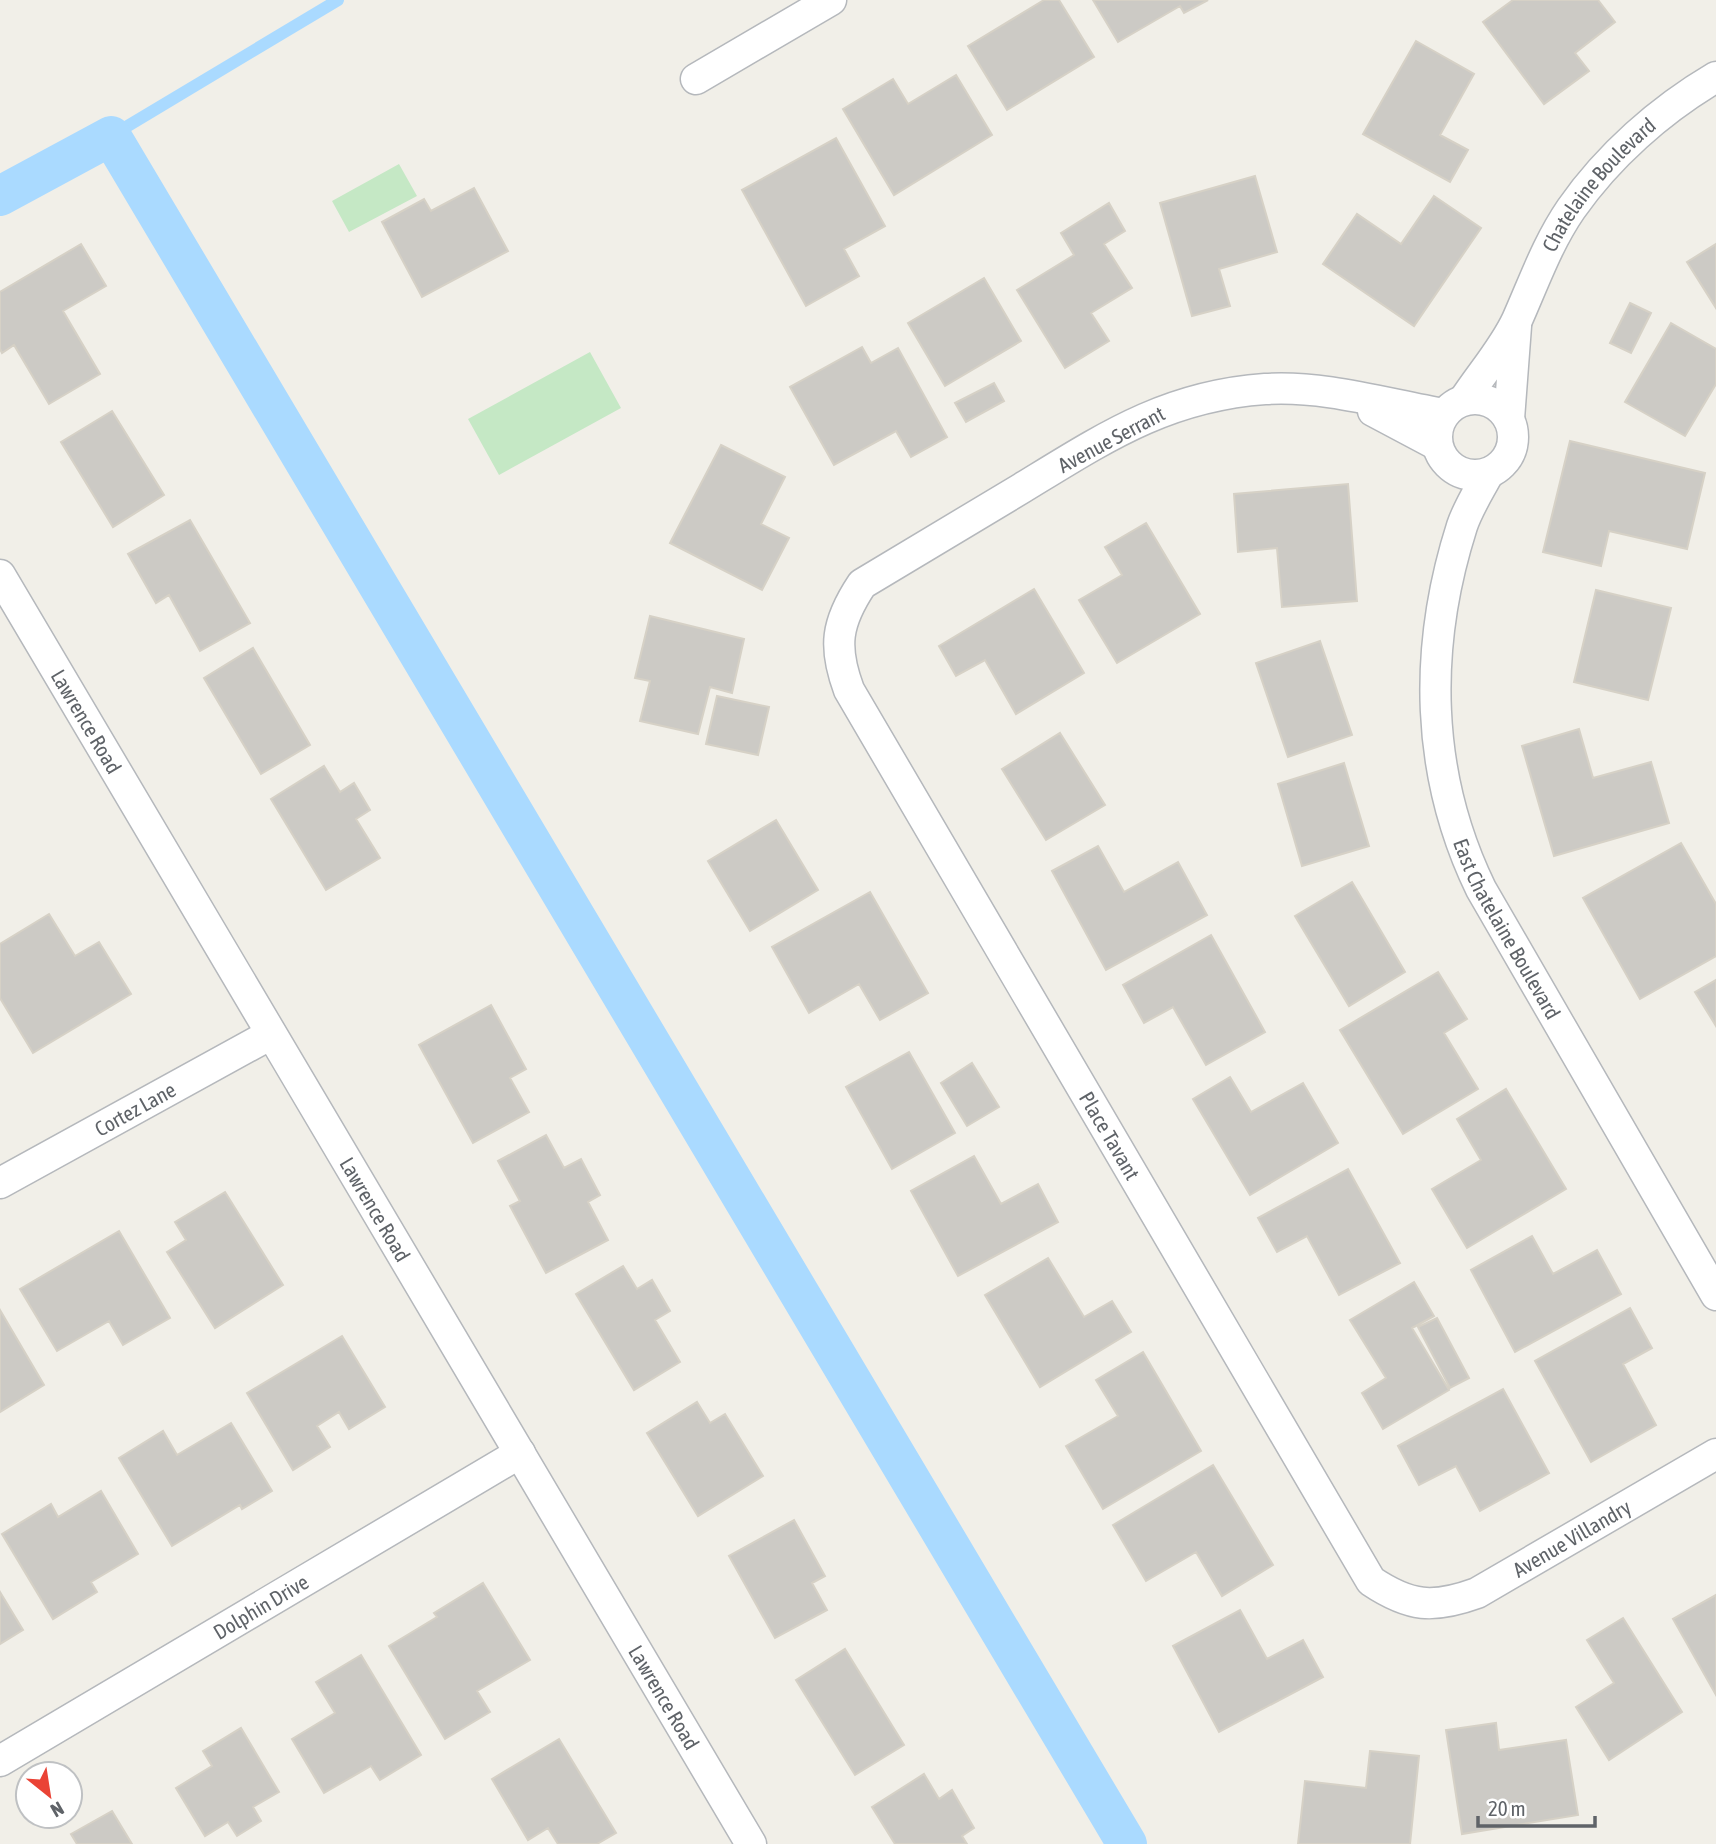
<svg xmlns="http://www.w3.org/2000/svg" width="1716" height="1844" font-family="'Asap Condensed',sans-serif">
	<style>
		.green { fill: #c5e8c5 }
		.lines { fill: none; stroke-linecap: round; stroke-linejoin: round }
		.stream { stroke: #aadaff; stroke-width: 12 }
		.canal { stroke: #aadaff; stroke-width: 40 }
		.building { fill: #cccac5; stroke: #d6d1c6; stroke-width: 2 }
		.street-casing { stroke: #b5b8bc; stroke-width: 33 }
		.street { stroke: #fff; stroke-width: 30 }
		.labels { text-anchor: middle; dominant-baseline: central; stroke-width: 5; stroke-linejoin: round; paint-order: stroke }
		.street-label { font-size: 21px; fill: #5f6368; stroke: #fff }
	</style>
	<rect width="100%" height="100%" fill="#f1efe8"/>
	<!-- green -->
	<path class="green" d="M399 164 417 196 349 232 332 201Z
		M590 352 621 408 499 475 468 419Z"/>
	<g class="lines">
		<!-- stream -->
		<path class="stream" d="M111 136 338 0"/>
		<!-- canal -->
		<path class="canal" d="M0 196 111 136 1127 1844"/>
	</g>
	<!-- building -->
	<path class="building" d="M1044 0H1059L1094 57 1007 110 968 46Z
		M1093 0H1208L1184 13 1180 6 1118 42Z
		M1513 0H1598L1615 22 1575 53 1589 71 1544 104 1483 22Z
		M1416 41 1474 74 1440 135 1468 150 1450 182 1363 134Z
		M956 75 992 135 894 195 843 109 893 79 908 104Z
		M836 138 885 226 844 249 859 276 806 306 742 190Z
		M1255 176 1277 252 1219 269 1230 306 1192 316 1160 203Z
		M474 188 508 251 422 297 382 222 424 199 431 211Z
		M1434 196 1481 228 1414 326 1323 264 1357 214 1401 244Z
		M1109 203 1125 231 1104 244 1132 288 1091 313 1109 341 1065 368 1017 290 1074 255 1061 233Z
		M81 244 106 286 63 311 100 374 49 404 14 345 2 353 0 349V292Z
		M1716 244V308L1687 262Z
		M984 278 1021 341 945 386 908 323Z
		M1630 303 1651 313 1631 353 1610 343Z
		M1671 323 1716 349V384L1685 436 1625 402Z
		M862 347 871 363 898 348 947 437 911 457 896 431 834 465 790 387Z
		M994 383 1004 401 966 422 955 403Z
		M112 411 164 495 113 527 61 442Z
		M1570 441 1705 473 1687 549 1609 531 1601 566 1543 552Z
		M721 445 785 477 761 524 789 538 762 590 670 543Z
		M1348 484 1357 601 1282 607 1277 548 1238 552 1234 494Z
		M190 520 250 623 200 651 169 595 156 603 128 554Z
		M1146 523 1200 614 1117 663 1079 600 1122 575 1105 547Z
		M1034 589 1084 673 1016 714 985 660 956 676 939 646Z
		M1596 590 1671 608 1648 700 1574 682Z
		M650 616 744 639 732 693 710 687 698 734 640 721 650 681 635 678Z
		M1320 641 1352 735 1288 757 1256 663Z
		M253 648 310 745 261 774 204 678Z
		M717 696 769 707 758 755 706 744Z
		M1579 729 1593 778 1651 762 1669 823 1554 856 1522 746Z
		M1060 733 1105 805 1046 840 1002 769Z
		M1344 763 1369 846 1302 866 1278 784Z
		M324 766 340 792 354 783 370 810 356 819 380 858 326 890 271 799Z
		M776 820 818 890 750 931 708 861Z
		M1681 843 1716 904V956L1640 999 1583 898Z
		M1098 846 1124 892 1178 862 1207 915 1106 970 1052 871Z
		M1352 882 1405 972 1349 1006 1295 916Z
		M870 892 928 993 880 1020 859 984 809 1013 772 947Z
		M49 914 75 956 99 942 131 994 33 1053 0 998V944Z
		M1211 935 1265 1032 1206 1065 1173 1007 1144 1023 1123 985Z
		M1438 972 1467 1019 1444 1033 1478 1089 1403 1134 1340 1030Z
		M1716 980V1026L1695 992Z
		M491 1005 526 1069 510 1078 529 1112 473 1143 419 1045Z
		M909 1052 955 1133 892 1169 846 1087Z
		M972 1063 999 1107 967 1126 941 1083Z
		M1230 1077 1251 1112 1303 1083 1338 1143 1250 1195 1193 1099Z
		M1506 1089 1566 1189 1467 1248 1432 1189 1481 1160 1457 1119Z
		M546 1135 564 1168 581 1159 600 1195 588 1202 608 1240 546 1273 510 1206 520 1201 498 1161Z
		M974 1156 1001 1204 1038 1184 1058 1222 958 1276 911 1191Z
		M1348 1169 1400 1263 1339 1295 1307 1236 1277 1252 1258 1218Z
		M225 1192 283 1285 215 1328 167 1252 186 1240 175 1222Z
		M119 1231 170 1318 123 1345 109 1321 57 1351 20 1289Z
		M1532 1236 1553 1274 1597 1250 1621 1294 1515 1352 1471 1270Z
		M1048 1258 1084 1317 1112 1301 1131 1332 1040 1387 985 1295Z
		M623 1266 637 1289 652 1280 670 1311 655 1320 680 1362 634 1390 576 1294Z
		M1414 1282 1434 1316 1412 1328 1449 1390 1383 1429 1362 1393 1386 1378 1350 1320Z
		M1630 1308 1652 1348 1623 1364 1656 1425 1591 1462 1535 1361Z
		M0 1310 44 1385 0 1412Z
		M1437 1318 1469 1378 1450 1388 1418 1327Z
		M342 1336 385 1407 349 1429 339 1412 317 1426 330 1447 293 1470 247 1393Z
		M1143 1352 1201 1451 1103 1509 1066 1446 1118 1416 1096 1380Z
		M1503 1389 1549 1473 1480 1511 1456 1466 1419 1485 1398 1446Z
		M697 1402 710 1423 725 1414 763 1476 698 1516 647 1433Z
		M231 1423 272 1491 242 1509 240 1505 172 1546 119 1458 163 1431 177 1455Z
		M1213 1465 1273 1565 1222 1596 1196 1552 1146 1581 1113 1525Z
		M101 1491 138 1554 91 1582 97 1592 53 1619 2 1534 51 1504 58 1517Z
		M794 1520 825 1576 812 1583 827 1610 775 1638 729 1556Z
		M483 1583 530 1660 477 1691 490 1712 445 1739 389 1646 437 1617 434 1613Z
		M0 1592 23 1630 0 1644Z
		M1716 1595V1695L1673 1619Z
		M1240 1610 1267 1659 1303 1640 1323 1677 1219 1732 1173 1646Z
		M1623 1618 1682 1712 1609 1760 1576 1707 1614 1683 1587 1640Z
		M845 1649 904 1745 855 1775 796 1680Z
		M361 1655 421 1755 380 1780 371 1766 324 1793 292 1739 335 1713 316 1682Z
		M1496 1723 1499 1750 1566 1740 1578 1815 1462 1834 1446 1730Z
		M241 1728 279 1792 253 1807 261 1821 237 1836 228 1822 205 1836 176 1788 212 1766 203 1751Z
		M559 1739 616 1833 597 1844H558L548 1828 528 1840 492 1779Z
		M1370 1751 1419 1756 1410 1844H1298L1305 1781 1366 1788Z
		M924 1774 939 1799 952 1790 974 1828 962 1836 967 1844H895L872 1807Z
		M112 1811 132 1844H77L71 1834Z"/>
	<g class="lines">
		<defs>
			<g id="street">
				<path d="M696 79 831 0"/>
				<circle cx="1475" cy="437" r="38"/>
				<path id="s1" d="M1464 400C1481 374 1504 348 1517 320 1534 282 1547 244 1571 209 1608 156 1660 110 1716 77"/>
				<path d="M1373 411 1437 445"/>
				<path id="s2" d="M1444 414C1386 404 1324 385 1265 389 1166 396 1104 438 1022 488 968 520 915 552 862 584 836 623 833 647 849 690L1371 1581C1410 1607 1433 1609 1477 1593L1716 1454"/>
				<path d="M1509 419 1516 326"/>
				<path id="s3" d="M1488 474C1479 491 1468 508 1462 526 1423 648 1425 774 1481 889L1716 1295"/>
				<path id="s4" d="M0 575 751 1844"/>
				<path id="s5" d="M0 1183 271 1034"/>
				<path id="s6" d="M0 1761 520 1453"/>
			</g>
		</defs>
		<!-- street casing -->
		<use href="#street" class="street-casing"/>
		<!-- street -->
		<use href="#street" class="street"/>
	</g>
	<g class="labels">
		<!-- street labels -->
		<g class="street-label">
			<text stroke="none"><textPath href="#s1" startOffset="256">Chatelaine Boulevard</textPath></text>
			<text transform="translate(1111 439) rotate(-28)">Avenue Serrant</text>
			<text stroke="none"><textPath href="#s4" startOffset="170">Lawrence Road</textPath></text>
			<text stroke="none"><textPath href="#s3" startOffset="478">East Chatelaine Boulevard</textPath></text>
			<text stroke="none"><textPath href="#s5" startOffset="154">Cortez Lane</textPath></text>
			<text stroke="none"><textPath href="#s2" startOffset="1262">Place Tavant</textPath></text>
			<text stroke="none"><textPath href="#s4" startOffset="737">Lawrence Road</textPath></text>
			<text stroke="none"><textPath href="#s2" startOffset="2000">Avenue Villandry</textPath></text>
			<text stroke="none"><textPath href="#s6" startOffset="303">Dolphin Drive</textPath></text>
			<text stroke="none"><textPath href="#s4" startOffset="1304">Lawrence Road</textPath></text>
		</g>
	</g>
	<!-- north arrow -->
	<g transform="translate(49 1795) rotate(150)"><circle r="33" fill="#ffffff" stroke="#bfc1c3" stroke-width="2"/>
	<path d="M0-5L12 26L0 18L-12 26Z" fill="#ea4335"/>
	<text y="-10" font-size="19" font-weight="bold" text-anchor="middle" fill="#5f6368">N</text>
	</g>
	<!-- scale -->
	<path d="M1478 1816v10h117v-10" fill="none" stroke="#5f6368" stroke-width="3.5"/>
	<text x="1488" y="1816" font-size="21" fill="#5f6368" stroke="#ffffff" stroke-width="5" paint-order="stroke">20 m</text>
</svg>
